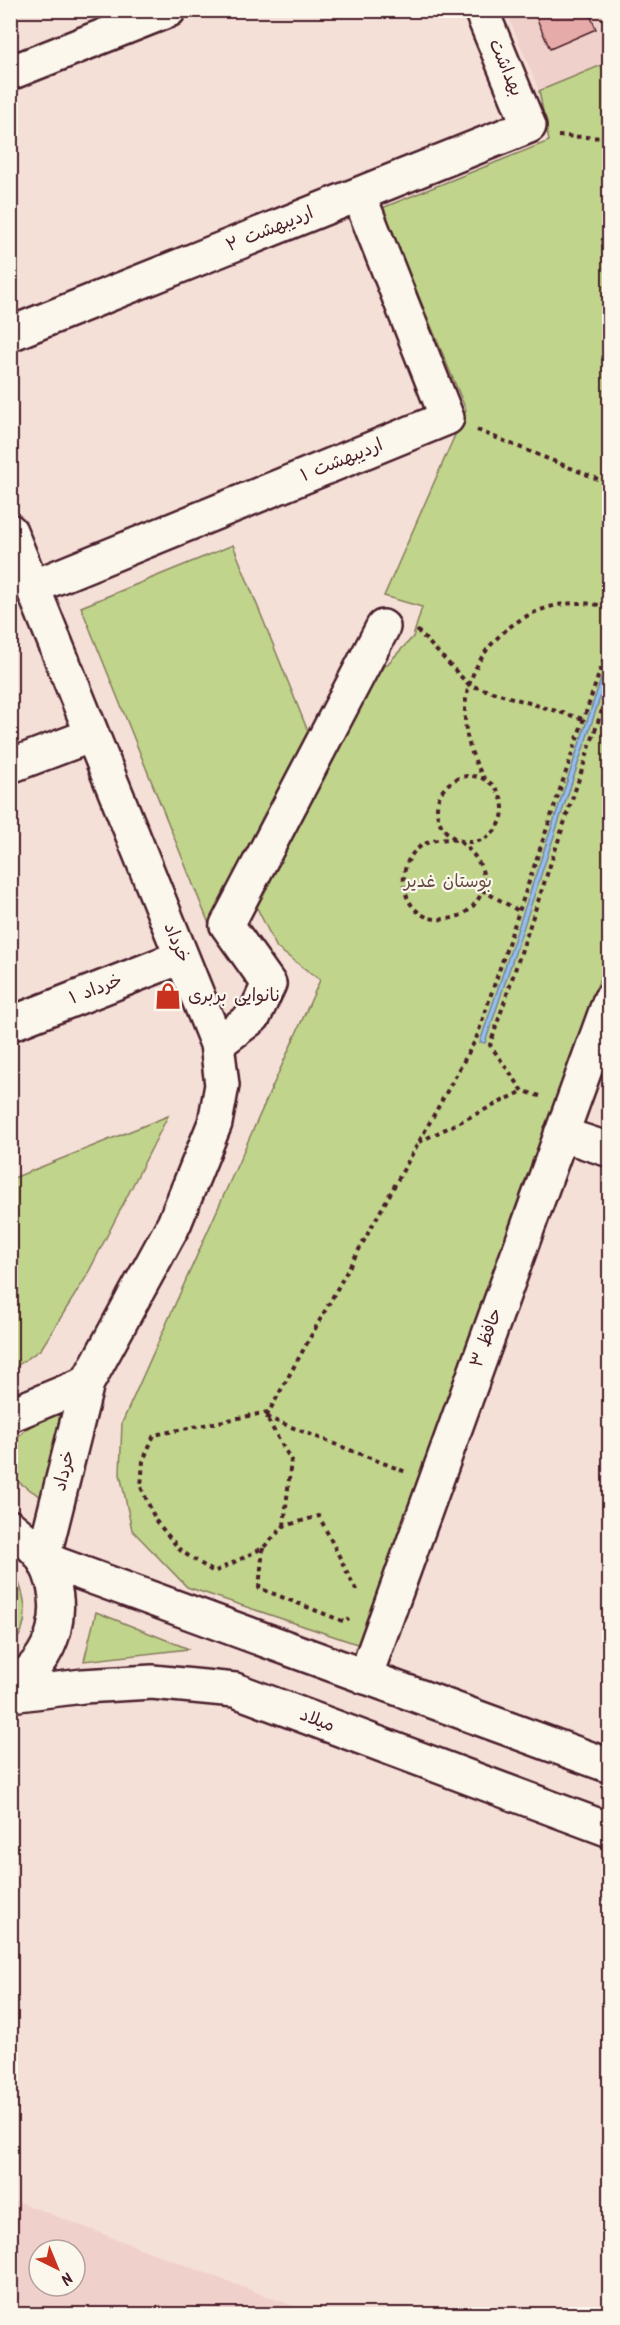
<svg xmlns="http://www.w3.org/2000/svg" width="620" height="2325" font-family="Kalam,'Playpen Sans Arabic',sans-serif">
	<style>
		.built { fill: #f0d0ca; fill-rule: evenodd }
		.green { fill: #c0d58b; stroke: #857a5b; stroke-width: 1.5 }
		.water { fill: #93c0ed; stroke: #76809f; stroke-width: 1.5 }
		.building { fill: #e6aba8; stroke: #4a1f2b; stroke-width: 1.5 }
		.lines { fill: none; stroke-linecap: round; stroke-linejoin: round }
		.minor-casing { stroke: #4a1f2b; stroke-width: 38 }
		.major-casing { stroke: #4a1f2b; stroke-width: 38 }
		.path { stroke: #4a1f2b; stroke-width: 4; stroke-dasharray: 4.5 4.5; stroke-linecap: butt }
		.minor { stroke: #fbf7ec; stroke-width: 33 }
		.major { stroke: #fbf7ec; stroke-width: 33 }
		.labels { text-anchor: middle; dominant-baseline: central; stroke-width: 4.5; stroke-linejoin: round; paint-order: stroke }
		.street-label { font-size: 18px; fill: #4a1f2b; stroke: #fbf7ec }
		.park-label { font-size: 18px; fill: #684c43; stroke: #fbf7ec }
		.poi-label { font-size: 18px; fill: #4a1f2b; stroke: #fbf7ec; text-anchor: start }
	</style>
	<rect width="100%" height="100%" fill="#f5e0d8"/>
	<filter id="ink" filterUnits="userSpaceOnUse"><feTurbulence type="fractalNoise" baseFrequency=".0167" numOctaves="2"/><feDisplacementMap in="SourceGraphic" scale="12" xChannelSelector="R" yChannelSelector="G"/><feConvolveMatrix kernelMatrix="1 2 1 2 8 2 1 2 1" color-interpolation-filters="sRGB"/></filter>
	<g filter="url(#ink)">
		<!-- built -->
		<path class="built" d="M506 11H609V62L539 91Z
			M10 2199H11L314 2314H11ZM39 2250H75V2286H39Z"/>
		<!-- green -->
		<path class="green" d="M609 62V953L543 1135 363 1646 187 1587 132 1530 120 1474 122 1423 320 980 277 948 255 904 374 678 413 637 422 607 384 596 466 410 382 208 549 141 539 91Z
			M233 545 311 739 211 929 81 607Z
			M168 1116 85 1279 41 1349 11 1370V1179Z
			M62 1400 47 1501 11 1477 10 1443Z
			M11 1570C23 1585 29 1611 22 1630 21 1636 15 1641 11 1646Z
			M96 1612 189 1649 84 1661Z"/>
		<!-- water -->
		<path class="water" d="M609 655V671L485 1043 480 1042Z"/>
		<!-- building -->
		<path class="building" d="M533 10H588L596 29 550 49Z"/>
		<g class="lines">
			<defs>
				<path id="minor" d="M10 73 169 10
					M10 334 529 126 481 10
					M10 531 217 1044 222 1085 215 1123 174 1224 87 1383 43 1559
					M33 587 447 418 366 213
					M10 766 92 735
					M10 1024 181 957
					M217 1044 254 1016 269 984 227 925 383 627
					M561 1134 610 1150
					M10 1415 87 1383
					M365 1677 610 1000"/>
				<path id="major" d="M10 1527C22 1537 36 1547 44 1560 69 1606 56 1660 10 1686
					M43 1559 610 1766
					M10 1695 83 1686 152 1682 235 1690 610 1830"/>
			</defs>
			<!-- minor casing -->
			<use href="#minor" class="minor-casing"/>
			<!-- major casing -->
			<use href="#major" class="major-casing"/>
			<!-- path -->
			<path class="path" d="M558 136 610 138
				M477 430 610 484
				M417 630 469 685 583 719
				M437 809a33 33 0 1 1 66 0a33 33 0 1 1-66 0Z
				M485 780C472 758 464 736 465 710 468 640 542 586 610 608
				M456 840C386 830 390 926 446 919 456 918 464 915 471 908 494 885 483 859 460 842
				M482 890 519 911
				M540 1096 523 1091 490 1045 610 686
				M419 1142 523 1091
				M268 1412 154 1435 143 1461 141 1487 156 1521 181 1551 214 1572 263 1548 284 1526 319 1516 358 1594
				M266 1417 406 1472
				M284 1526 291 1460 266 1417 476 1039 610 641
				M263 1548 259 1588 345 1622 349 1619"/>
			<!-- minor -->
			<use href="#minor" class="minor"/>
			<!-- major -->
			<use href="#major" class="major"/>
		</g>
	</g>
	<!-- icons -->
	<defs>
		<symbol id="shop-bare" viewBox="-9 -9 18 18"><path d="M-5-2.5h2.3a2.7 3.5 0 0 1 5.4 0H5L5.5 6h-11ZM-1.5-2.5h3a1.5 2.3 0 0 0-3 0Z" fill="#c8321e" stroke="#fbf7ec" stroke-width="2.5" paint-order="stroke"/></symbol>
	</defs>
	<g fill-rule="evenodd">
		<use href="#shop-bare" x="149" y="977" width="38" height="38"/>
	</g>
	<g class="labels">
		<!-- street labels -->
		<g class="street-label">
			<text transform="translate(505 68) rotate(67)">بهداشت</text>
			<text transform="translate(270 230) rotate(-22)">اردیبهشت ۲</text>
			<text transform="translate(342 461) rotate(-22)">اردیبهشت ۱</text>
			<text transform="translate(176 943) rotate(68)">خرداد</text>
			<text transform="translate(96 990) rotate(-21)">خرداد ۱</text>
			<text transform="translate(487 1338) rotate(-70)">حافظ ۳</text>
			<text transform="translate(65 1471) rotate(-76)">خرداد</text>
			<text transform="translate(317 1721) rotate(21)">میلاد</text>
		</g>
		<!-- park labels -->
		<g class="park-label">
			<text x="448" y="882">بوستان غدیر</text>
		</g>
		<!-- poi labels -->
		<g class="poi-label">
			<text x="188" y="996">نانوایی بربری</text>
		</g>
	</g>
	<!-- margin -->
	<rect width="620" height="2325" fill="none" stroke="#fbf7ec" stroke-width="36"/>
	<rect x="18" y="18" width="584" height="2289" fill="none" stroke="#4a1f2b" stroke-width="2" filter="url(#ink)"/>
	<!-- north arrow -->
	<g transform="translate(57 2268) rotate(137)"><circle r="28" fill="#fbf7ec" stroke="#b4a19f" stroke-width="1.5"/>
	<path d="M0-4.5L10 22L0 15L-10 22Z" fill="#c8321e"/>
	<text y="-9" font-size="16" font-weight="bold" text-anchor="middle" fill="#4a1f2b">N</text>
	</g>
</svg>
